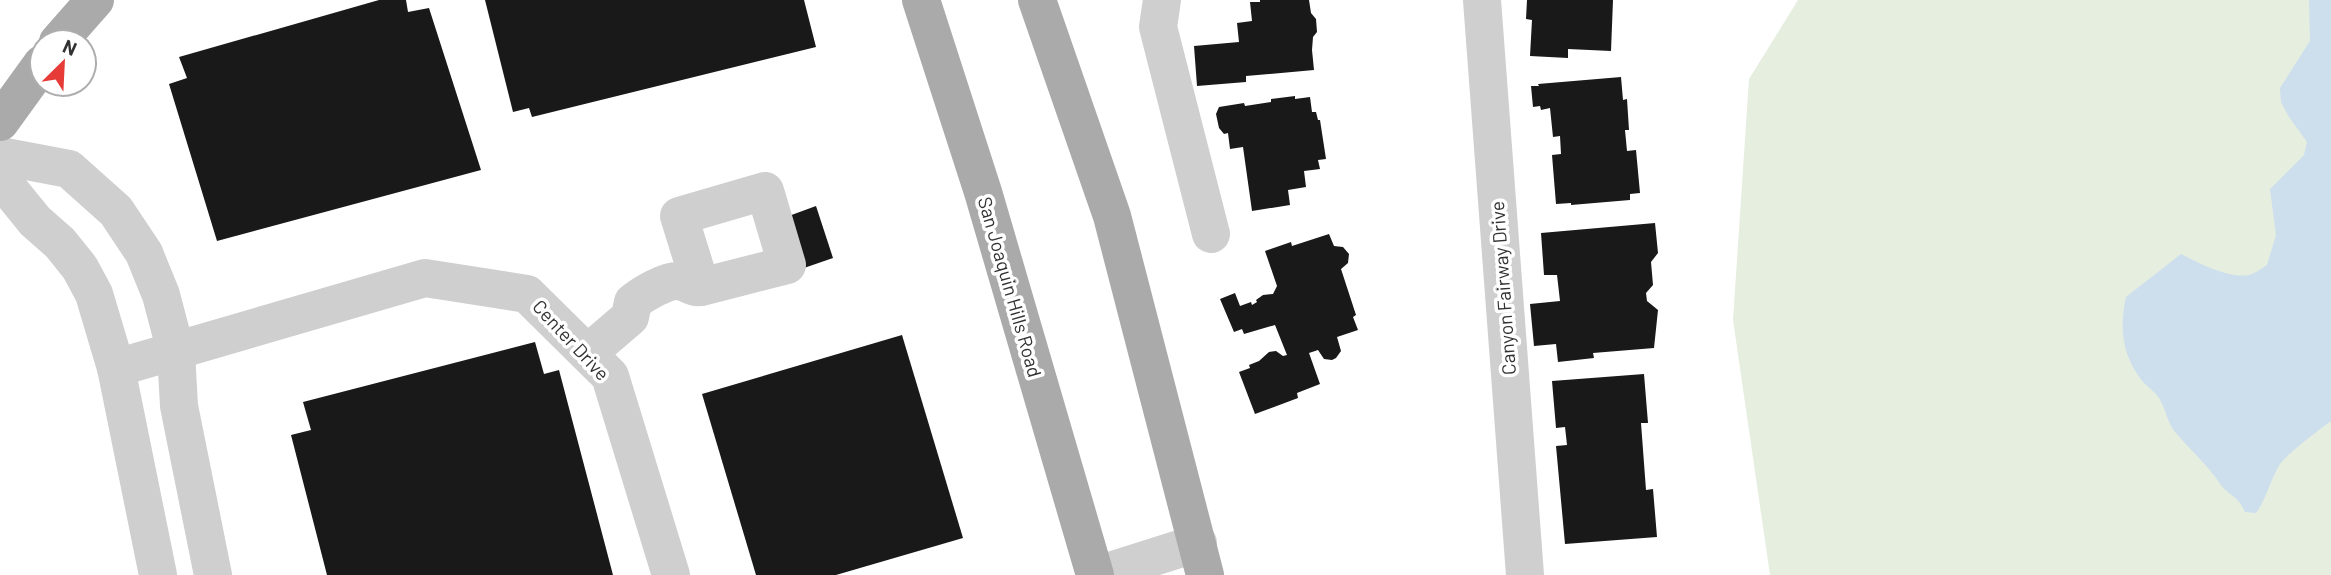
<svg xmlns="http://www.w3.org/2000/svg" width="2331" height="575" viewBox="0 0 2331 575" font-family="Barlow,sans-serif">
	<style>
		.green { fill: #e6eee0 }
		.water { fill: #cddeed }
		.building { fill: #191919 }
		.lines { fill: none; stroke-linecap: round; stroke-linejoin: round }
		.minor { stroke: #cfcfcf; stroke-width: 38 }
		.major { stroke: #aaa; stroke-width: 38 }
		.labels { text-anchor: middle; stroke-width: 7; stroke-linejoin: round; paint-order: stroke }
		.street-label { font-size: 19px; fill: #323232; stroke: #fff }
	</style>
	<rect width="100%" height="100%" fill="#fff"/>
	<path class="green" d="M1798,0H2331V575H1770L1733,320L1749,79Z"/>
	<path class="water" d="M2309,0H2331V421C2319,430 2288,453 2280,464C2270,480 2267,498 2256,513L2245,512C2237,494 2231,498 2221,485C2207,464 2191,451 2175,432C2167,422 2166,409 2159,398C2155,392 2149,388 2144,383C2122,357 2119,328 2126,297L2181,254C2198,263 2233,281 2252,274C2257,272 2262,268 2267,265L2276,235L2270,189L2304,155L2307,142L2289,117L2281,102L2280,88L2310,41Z"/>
	<g class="building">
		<path d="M379,0H406L408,12L429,8L481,170L217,241L169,84L187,78L179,57Z"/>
		<path d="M485,0H804L816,47L532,117L529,108L513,112Z"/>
		<path d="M1260,0H1309L1311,13L1316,19L1317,32L1313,37L1312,50L1314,70L1246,76V82L1197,86L1194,46L1239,42L1237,23L1252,21L1250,2H1260Z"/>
		<path d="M1527,0H1613L1611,51L1568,49V58L1530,56L1532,20L1526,19Z"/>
		<path d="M1621,77L1623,100L1627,99L1629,130H1625L1627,151L1636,150L1640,193L1630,194V200L1571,205V203L1556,204L1552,155L1561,154L1560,136L1553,137L1550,108L1541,110L1540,106L1533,107L1531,86H1539L1538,84Z"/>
		<path d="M1295,96V99L1310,97L1312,112H1316L1318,120H1320L1326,159L1318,160L1320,169L1304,171L1306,187L1288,190L1290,205L1252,211L1243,147L1230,149L1228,133L1224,134L1219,128L1216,114L1219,107L1244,103L1245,106L1271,102V99Z"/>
		<path d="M816,206L833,258L804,268L786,217Z"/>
		<path d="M1655,223L1658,253L1651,262L1653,285L1646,293L1647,301L1658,310L1654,348L1593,353L1594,358L1558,362L1556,344L1534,346L1530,304L1560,301L1557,275H1544L1541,233Z"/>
		<path d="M1329,234L1334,246L1343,247L1349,254L1348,263L1341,269L1356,315L1353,317L1358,330L1337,337L1341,351L1336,358L1332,360L1324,359L1318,350L1309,353L1320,384L1297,393L1298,398L1255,414L1239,372L1250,368L1249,365L1259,361L1269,352L1276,351L1283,356L1287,355L1275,325L1244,334L1242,329L1234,332L1220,299L1235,293L1240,306L1251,302L1252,305L1257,302L1256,300L1263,295L1273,294L1277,286L1265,251L1291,242L1292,246Z"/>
		<path d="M902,335L963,538L836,575H756L702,394Z"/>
		<path d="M535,342L544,374L559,370L613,575H327L291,435L311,430L303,402Z"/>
		<path d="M1644,374L1648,423H1641L1646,490L1653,489L1657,537L1565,544L1556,446L1567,445L1565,427L1556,428L1552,381Z"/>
	</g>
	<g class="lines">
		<g class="minor">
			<path d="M1162,0L1158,27L1211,234"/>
			<path d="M1482,0L1525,575"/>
			<path d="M0,156L69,169L116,211L144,253L161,295L176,352L179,406L213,575"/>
			<path d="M0,178L35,221L60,243L80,268L94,294L116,368L158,575"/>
			<path d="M588,353L630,317L633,302C643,294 666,280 679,281C688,282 692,289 701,287L787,265L765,191L679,216L701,287"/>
			<path d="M116,368L425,278L527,294L610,376L671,575"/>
			<path d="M1097,575L1198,543"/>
		</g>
		<g class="major">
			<path d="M921,0L983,192L1095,575"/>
			<path d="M1037,0L1112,216L1205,575"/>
			<path d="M58,42L95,0"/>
			<path d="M0,122L42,64"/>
		</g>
	</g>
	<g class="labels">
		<g class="street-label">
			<text transform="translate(1010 287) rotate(74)" y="7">San Joaquin Hills Road</text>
			<text transform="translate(1503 288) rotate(-94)" y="7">Canyon Fairway Drive</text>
			<text transform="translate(571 340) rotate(47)" y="7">Center Drive</text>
		</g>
	</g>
	<g transform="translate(63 63) rotate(24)"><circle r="33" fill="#ffffff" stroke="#adadad" stroke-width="2"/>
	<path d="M0-5L12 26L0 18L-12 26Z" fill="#e63b37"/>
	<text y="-10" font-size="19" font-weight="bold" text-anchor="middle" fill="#323232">N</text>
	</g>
</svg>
